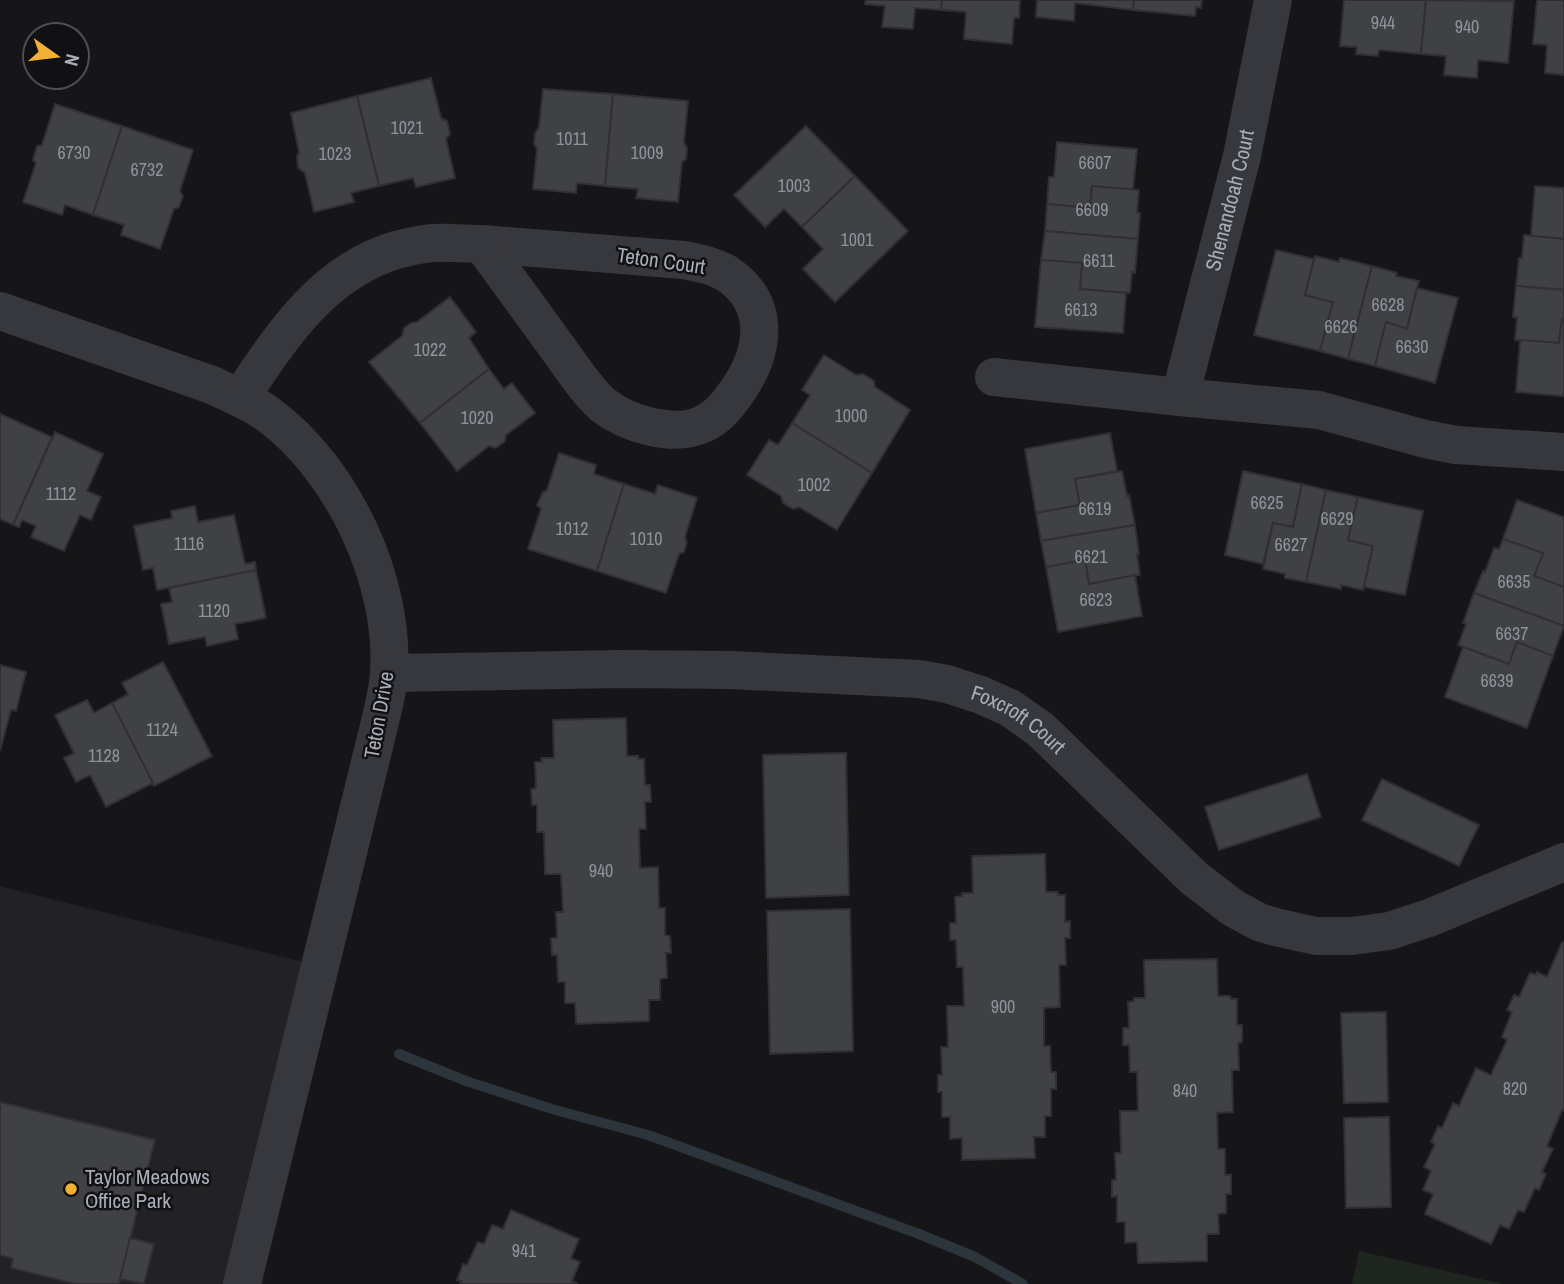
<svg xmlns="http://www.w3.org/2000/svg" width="1564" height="1284" viewBox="0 0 1564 1284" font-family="'Archivo Narrow',sans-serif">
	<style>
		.built { fill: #222225 }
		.green { fill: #1e261f }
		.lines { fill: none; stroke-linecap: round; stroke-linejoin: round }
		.stream { stroke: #2c353c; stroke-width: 10 }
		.building { fill: #404145; stroke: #303034; stroke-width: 2 }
		.minor { stroke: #37383d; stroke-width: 38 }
		.poi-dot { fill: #f2b134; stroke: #111113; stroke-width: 2.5 }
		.labels { text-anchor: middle; stroke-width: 5; stroke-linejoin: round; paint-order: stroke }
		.number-label { font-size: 18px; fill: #8e929b }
		.street-label { font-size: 21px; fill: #a8adb8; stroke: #111113 }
		.poi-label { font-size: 21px; fill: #a8adb8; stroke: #111113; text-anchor: start }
	</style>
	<rect width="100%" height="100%" fill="#161618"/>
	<path class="built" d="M0,886L320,966L242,1284H0Z"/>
	<path class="green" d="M1359,1251L1503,1284H1352Z"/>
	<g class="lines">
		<path class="stream" d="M399,1054L466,1081L555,1110L648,1135L919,1234L975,1257L1023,1284"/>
	</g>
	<g class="building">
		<path d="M866,0H942L941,10L915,8L913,29L882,27L885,6L865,4Z"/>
		<path d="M942,0H1020L1019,18H1014L1012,44L964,39L966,12L941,10Z"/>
		<path d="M1037,0H1134L1133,10L1075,3L1074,21L1036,17Z"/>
		<path d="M1134,0H1202L1201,8L1196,7L1195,16L1133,10Z"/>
		<path d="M1344,0H1426L1421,54L1379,50L1378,56L1356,54L1357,47L1340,46Z"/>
		<path d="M1426,0L1514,1L1508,63L1478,60L1477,78L1444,75L1446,56L1421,54Z"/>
		<path d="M1537,0H1564V75L1545,73L1547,45L1533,44Z"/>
		<path d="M431,78L441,118L447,121L450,134L446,139L455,178L416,187L413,178L379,186L357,96Z"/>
		<path d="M543,89L613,94L605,186L577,183L576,193L533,189L537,149L534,144L535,133L539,127Z"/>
		<path d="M613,94L688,101L684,142L687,148L686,159L682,162L678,202L636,198L638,189L605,186Z"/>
		<path d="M357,96L379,186L351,193L354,202L314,212L305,173L298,168L297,156L299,152L291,113Z"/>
		<path d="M55,104L122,126L93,215L65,205L62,215L23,202L36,163L33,160L37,146L42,145Z"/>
		<path d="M122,126L193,150L180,191L183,196L179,207L174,209L160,249L121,235L124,225L93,215Z"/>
		<path d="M806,126L855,176L802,227L784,209L765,227L734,195Z"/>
		<path d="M1057,142L1137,149L1133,190L1092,186L1090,208L1047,204L1049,177H1054Z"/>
		<path d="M855,176L908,231L835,302L803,269L823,249L802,227Z"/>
		<path d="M1092,186L1139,190L1137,213H1140L1138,239L1045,231L1047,204L1090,208Z"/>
		<path d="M1535,186L1564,188V239L1531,236Z"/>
		<path d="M1045,231L1138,239L1135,273L1132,272L1130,293L1080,289L1082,263L1041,260Z"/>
		<path d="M1524,235L1564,239V290L1516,286L1519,258H1522Z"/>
		<path d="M1276,250L1314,259L1305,295L1333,302L1320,351L1254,335Z"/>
		<path d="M1315,256L1339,262L1340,258L1372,266L1348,359L1320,351L1333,302L1305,295Z"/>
		<path d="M1041,260L1082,263L1080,289L1126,293L1123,333L1035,327Z"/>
		<path d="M1372,266L1397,273L1396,276L1419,281L1407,329L1386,322L1375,366L1348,359Z"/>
		<path d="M1516,286L1564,290V320L1562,319L1559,343L1515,340L1517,318L1513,317Z"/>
		<path d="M1417,288L1458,298L1435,383L1375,366L1386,322L1407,329Z"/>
		<path d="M450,297L476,332L469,338L489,369L420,423L369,362L402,336L404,328L411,323L417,322Z"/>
		<path d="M1562,319L1564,320V396L1516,392L1520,340L1559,343Z"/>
		<path d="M824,355L856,375L863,374L874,381L875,387L910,410L872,473L792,423L810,395L802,390Z"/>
		<path d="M489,369L504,389L512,383L535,413L506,435L505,441L496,448L489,446L457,471L420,423Z"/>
		<path d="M0,414L52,437L13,525L0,519Z"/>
		<path d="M792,423L872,473L837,530L799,507L793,509L783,503L781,496L747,475L769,440L778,445Z"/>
		<path d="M55,432L103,454L87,491L101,497L91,520L80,515L64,551L31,537L36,526L22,520L19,527L13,525Z"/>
		<path d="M1110,433L1117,471L1075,479L1080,505L1036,513L1025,449Z"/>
		<path d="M559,453L596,465L594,474L624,484L597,571L528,549L541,509L537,505L543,492L547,490Z"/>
		<path d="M1122,471L1127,496L1129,495L1135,525L1041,541L1036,513L1080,505L1075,479Z"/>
		<path d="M1243,471L1302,484L1293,527L1273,523L1263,564L1225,555Z"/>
		<path d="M624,484L655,494L658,485L697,498L685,537L687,542L684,552L679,554L666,593L597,571Z"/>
		<path d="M1302,484L1326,490L1306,582L1285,578V574L1263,569L1273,523L1293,527Z"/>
		<path d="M1326,490L1358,497L1348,540L1373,546L1363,590L1341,585V589L1306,582Z"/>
		<path d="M1358,497L1423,511L1405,595L1364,587L1373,546L1348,540Z"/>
		<path d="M1517,500L1564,517V587L1534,576L1543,553L1503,539Z"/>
		<path d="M195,506L198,522L234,515L245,564L255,562L256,570L157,590L153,568L143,570L134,526L172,518L171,511Z"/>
		<path d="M1135,525L1139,554H1137L1140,575L1089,584L1085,560L1046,567L1041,541Z"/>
		<path d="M1503,539L1543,553L1534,576L1564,587V626L1474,593L1483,571L1485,572L1494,548L1499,549Z"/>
		<path d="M1085,560L1089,584L1135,575L1142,616L1058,632L1046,567Z"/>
		<path d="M256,570L266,618L235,624L238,639L207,646L205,637L169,644L161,604L172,602L169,588Z"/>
		<path d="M1474,593L1564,626L1553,656L1517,642L1509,664L1458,645L1466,624L1463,623Z"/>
		<path d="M1517,642L1553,656L1527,728L1445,697L1463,647L1509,664Z"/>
		<path d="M163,662L212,756L154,786L112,703L128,694L122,683Z"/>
		<path d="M0,665L26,672L16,711L11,710L0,751Z"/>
		<path d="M87,700L94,713L112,703L153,783L106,807L90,775L76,782L64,758L74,753L55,715Z"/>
		<path d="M626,718L627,756H638V759H644L645,785H650L651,802H645L646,829H639L640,868L658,867L659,908H665V935L670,936L671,953H666L667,978L660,979V1000H649V1021L576,1024L575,1003H565V982H558L557,955H552L551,938H557L556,912H563L561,874H545L544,832H537V805H532L531,789L536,788L535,762H542L541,758H554L553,720Z"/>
		<path d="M846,753L849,895L766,898L763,755Z"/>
		<path d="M1307,774L1321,817L1219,850L1205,807Z"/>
		<path d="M1382,779L1479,825L1459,866L1362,820Z"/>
		<path d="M1045,854L1046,892H1058V895H1065V922L1070,921V938H1065L1066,965H1059L1060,1007L1044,1008V1046H1050L1051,1072H1056V1089H1051V1116H1045V1137H1034L1035,1158L962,1160V1138L950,1139V1117H942V1092H938V1075H942L941,1047H948L947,1006H964L963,967H957L956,940H950V923H956L955,897L962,896V893H973L972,856Z"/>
		<path d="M850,909L853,1051L770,1054L767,911Z"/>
		<path d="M1562,942L1564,943V1111L1562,1110L1547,1146L1553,1149L1542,1172L1546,1174L1539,1190L1535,1188L1524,1212L1518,1210L1509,1229L1500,1225L1491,1244L1425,1214L1433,1194L1423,1190L1431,1171L1424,1167L1435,1144L1431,1142L1438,1126L1442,1128L1453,1103L1459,1106L1476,1068L1491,1075L1507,1040L1502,1037L1512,1012L1507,1010L1514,995L1519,997L1530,973L1536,975L1537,972L1547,977Z"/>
		<path d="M1217,959L1218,996H1230L1231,999H1237V1025H1242V1042L1238,1043L1239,1070H1232L1233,1112L1217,1113L1218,1149H1225V1175H1231V1194H1226V1213L1218,1214L1219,1234H1207V1261L1138,1263L1137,1242L1125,1243V1222H1117V1196L1112,1197V1180H1116L1115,1153H1121L1120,1111H1138L1137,1072H1130L1129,1045H1123V1028H1129L1128,1002L1134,1001V998H1145L1144,960Z"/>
		<path d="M1386,1012L1388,1102L1344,1103L1341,1013Z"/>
		<path d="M0,1102L155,1140L119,1284H76L11,1268L13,1259L0,1255Z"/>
		<path d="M1389,1117L1391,1207L1346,1208L1344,1118Z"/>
		<path d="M511,1210L579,1239L571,1258L580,1262L572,1281L578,1284H460L461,1281L457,1280L463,1264L467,1265L478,1242L484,1244L492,1225L503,1229Z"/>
		<path d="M130,1238L154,1244L144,1284L120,1279Z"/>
	</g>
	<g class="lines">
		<g class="minor">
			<path d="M482,244L684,260C699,263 716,266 729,275C770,304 765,349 740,387C730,402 719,417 703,424C674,438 627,424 603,405C585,389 571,366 557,347C532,313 507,278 482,244Z"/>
			<path d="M0,311L212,385C231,394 252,402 269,415C343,470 395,581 389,673C388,691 383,709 379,726L242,1284"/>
			<path d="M994,377L1180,397L1319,410L1425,439L1456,445L1564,452"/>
			<path id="s1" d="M1180,397L1242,156L1273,0"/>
			<path d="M240,398C282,336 321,273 396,250C408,247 421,244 433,243C449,242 466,244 482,244"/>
			<path id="s2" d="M389,673L622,669L730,670L919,679L947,684L981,695L1010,708L1040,729L1194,878L1233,908L1259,922L1275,927L1316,936H1352L1389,931L1429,918L1564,862"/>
		</g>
	</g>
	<circle class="poi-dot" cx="71" cy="1189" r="7"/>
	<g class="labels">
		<g class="number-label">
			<text x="1383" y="29">944</text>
			<text x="1467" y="33">940</text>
			<text x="407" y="134">1021</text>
			<text x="572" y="145">1011</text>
			<text x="74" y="159">6730</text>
			<text x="647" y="159">1009</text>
			<text x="335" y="160">1023</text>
			<text x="1095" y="169">6607</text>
			<text x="147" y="176">6732</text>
			<text x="794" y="192">1003</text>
			<text x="1092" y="216">6609</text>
			<text x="857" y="246">1001</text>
			<text x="1099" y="267">6611</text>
			<text x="1388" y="311">6628</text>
			<text x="1081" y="316">6613</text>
			<text x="1341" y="333">6626</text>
			<text x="1412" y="353">6630</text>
			<text x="430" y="356">1022</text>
			<text x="851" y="422">1000</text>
			<text x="477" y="424">1020</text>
			<text x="814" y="491">1002</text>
			<text x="61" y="500">1112</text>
			<text x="1267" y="509">6625</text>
			<text x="1095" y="515">6619</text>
			<text x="1337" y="525">6629</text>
			<text x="572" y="535">1012</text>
			<text x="646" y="545">1010</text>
			<text x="189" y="550">1116</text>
			<text x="1291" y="551">6627</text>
			<text x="1091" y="563">6621</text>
			<text x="1514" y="588">6635</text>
			<text x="1096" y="606">6623</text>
			<text x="214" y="617">1120</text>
			<text x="1512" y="640">6637</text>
			<text x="1497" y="687">6639</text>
			<text x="162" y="736">1124</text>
			<text x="104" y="762">1128</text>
			<text x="601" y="877">940</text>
			<text x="1003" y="1013">900</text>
			<text x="1515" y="1095">820</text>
			<text x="1185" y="1097">840</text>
			<text x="524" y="1257">941</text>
		</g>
		<g class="street-label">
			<text dy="7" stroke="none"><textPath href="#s1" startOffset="203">Shenandoah Court</textPath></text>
			<text transform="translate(661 261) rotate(8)" y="7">Teton Court</text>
			<text transform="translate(379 715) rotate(-80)" y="7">Teton Drive</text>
			<text dy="7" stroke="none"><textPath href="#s2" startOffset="639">Foxcroft Court</textPath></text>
		</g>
		<g class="poi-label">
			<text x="85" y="1184">Taylor Meadows<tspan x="85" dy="24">Office Park</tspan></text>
		</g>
	</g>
	<g transform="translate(56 56) rotate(104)"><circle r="33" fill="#111113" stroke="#4d4f55" stroke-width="2"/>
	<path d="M0-5L12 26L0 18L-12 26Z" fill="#f2b134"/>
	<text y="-10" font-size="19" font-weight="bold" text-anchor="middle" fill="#a8adb8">N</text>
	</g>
</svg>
